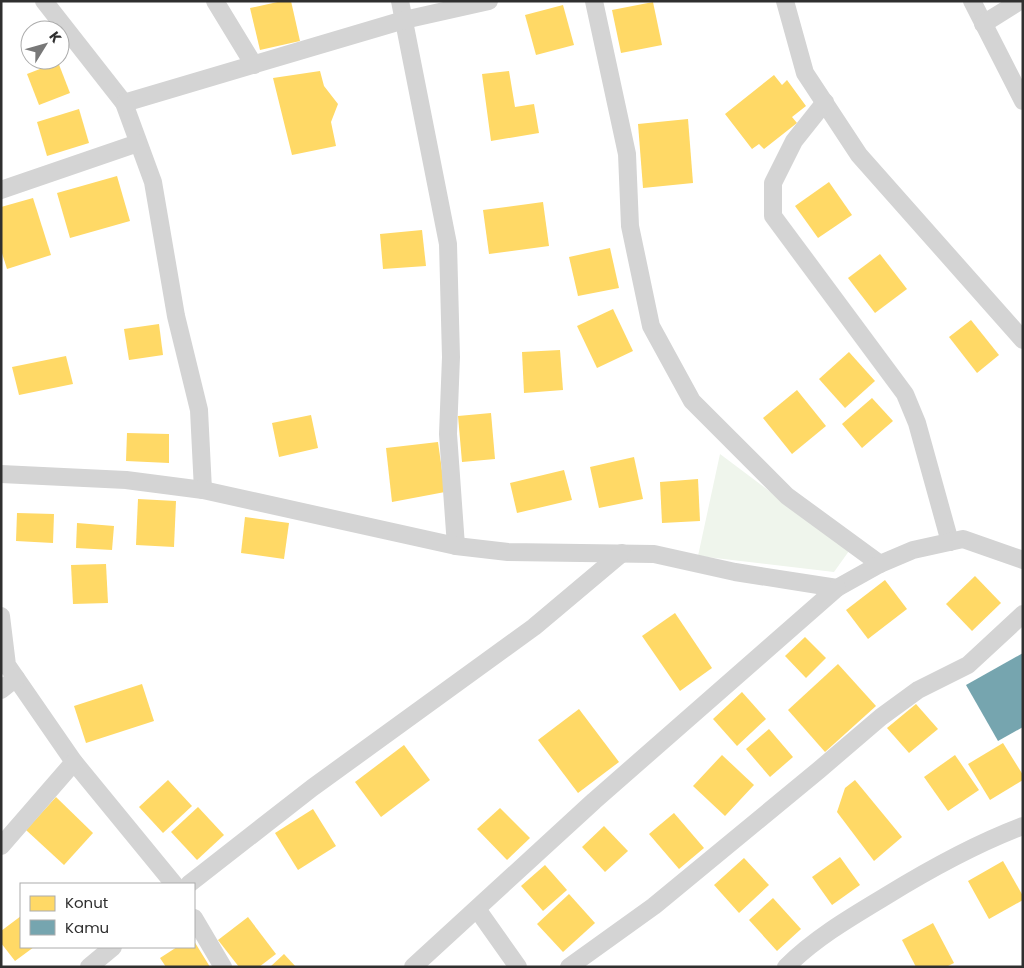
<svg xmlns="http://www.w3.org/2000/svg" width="1024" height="968" viewBox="0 0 1024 968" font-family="Poppins,sans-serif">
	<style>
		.green { fill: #eff5ec }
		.homes { fill: #ffd966 }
		.public { fill: #76a5af }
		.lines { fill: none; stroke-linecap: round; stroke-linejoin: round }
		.minor { stroke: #d4d4d4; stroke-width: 18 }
	</style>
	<rect width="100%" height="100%" fill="#fff"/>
	<path class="green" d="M720,454L849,551L834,572L698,556Z"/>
	<g class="homes">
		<path d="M282,1H291L300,41L260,50L250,8Z"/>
		<path d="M653,2L662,45L621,53L612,10Z"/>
		<path d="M563,5L574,45L536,55L525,15Z"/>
		<path d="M58,62L70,93L39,105L27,74Z"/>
		<path d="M320,71L324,86L338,104L331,122L336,146L292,155L273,78Z"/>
		<path d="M509,71L515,107L534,104L539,133L491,141L482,74Z"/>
		<path d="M774,75L782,85L787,80L806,106L792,117L797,123L764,149L759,144L752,149L725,114Z"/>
		<path d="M79,109L89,143L47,156L37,122Z"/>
		<path d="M688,119L693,183L643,188L638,124Z"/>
		<path d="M117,176L130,221L70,238L57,193Z"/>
		<path d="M829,182L852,215L818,238L795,206Z"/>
		<path d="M33,198L51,255L7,269L1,250V207Z"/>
		<path d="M543,202L549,246L489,254L483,210Z"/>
		<path d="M422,230L426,266L383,269L380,234Z"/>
		<path d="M610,248L619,288L578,296L569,257Z"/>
		<path d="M880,254L907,289L875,313L848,278Z"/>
		<path d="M613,309L633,351L597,368L577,326Z"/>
		<path d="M971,320L999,355L977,373L949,337Z"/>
		<path d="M159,324L163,355L129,360L124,329Z"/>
		<path d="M560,350L563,390L524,393L522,352Z"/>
		<path d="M849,352L875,381L845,408L819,379Z"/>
		<path d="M66,356L73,384L19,395L12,367Z"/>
		<path d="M797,390L826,426L792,454L763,418Z"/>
		<path d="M872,398L893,421L862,448L842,424Z"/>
		<path d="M491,413L495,459L462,462L458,416Z"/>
		<path d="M311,415L318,448L279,457L272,423Z"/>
		<path d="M127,433L169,434V463L126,461Z"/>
		<path d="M438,442L445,492L392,502L386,448Z"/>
		<path d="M634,457L643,499L599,508L590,467Z"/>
		<path d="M564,470L572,500L517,513L510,483Z"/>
		<path d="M698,479L700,521L662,523L660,482Z"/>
		<path d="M138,499L176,501L174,547L136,545Z"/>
		<path d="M17,513L54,514L53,543L16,541Z"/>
		<path d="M245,517L289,523L284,559L241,553Z"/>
		<path d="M77,523L114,526L112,550L76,548Z"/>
		<path d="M106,564L108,603L73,604L71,565Z"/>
		<path d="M975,576L1001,603L972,631L946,604Z"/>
		<path d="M885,580L907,609L868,639L846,610Z"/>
		<path d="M675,613L712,668L680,691L642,636Z"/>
		<path d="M805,637L826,658L806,678L785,656Z"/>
		<path d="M838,664L876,706L825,752L788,710Z"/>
		<path d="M142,684L154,721L86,743L74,706Z"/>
		<path d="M742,692L766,719L737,746L713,719Z"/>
		<path d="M916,704L938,729L909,753L887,728Z"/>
		<path d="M579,709L619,762L578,793L538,740Z"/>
		<path d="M769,729L793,757L770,777L746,749Z"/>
		<path d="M1003,743L1023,775V780L990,800L968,764Z"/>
		<path d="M404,745L430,780L381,817L355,782Z"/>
		<path d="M722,755L754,785L725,816L693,786Z"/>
		<path d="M955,755L979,790L948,811L924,777Z"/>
		<path d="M168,780L192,806L163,833L139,807Z"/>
		<path d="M855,780L902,837L874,861L837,812L845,788Z"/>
		<path d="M56,797L93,833L64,865L26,830Z"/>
		<path d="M198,807L224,835L197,860L171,832Z"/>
		<path d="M500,808L530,838L507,860L477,829Z"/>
		<path d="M313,809L336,846L298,870L275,833Z"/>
		<path d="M674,813L704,848L679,869L649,834Z"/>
		<path d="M604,826L628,851L605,872L582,847Z"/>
		<path d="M840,857L860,885L832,905L812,877Z"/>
		<path d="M744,858L769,885L739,913L714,885Z"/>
		<path d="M1003,861L1023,896V900L989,919L968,881Z"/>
		<path d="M545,865L567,890L543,911L521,886Z"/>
		<path d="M569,894L595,923L563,952L537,924Z"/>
		<path d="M773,898L801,929L777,951L749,920Z"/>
		<path d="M21,916V947H34L15,961L1,943V931Z"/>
		<path d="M248,917L276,954L259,967H239L218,940Z"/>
		<path d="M933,923L954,963L946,967H916L902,940Z"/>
		<path d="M194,941L210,967H166L160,958L177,947H194Z"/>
		<path d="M284,954L296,967H270Z"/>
	</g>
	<path class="public" d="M1023,653V727L998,741L966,685Z"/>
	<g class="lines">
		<g class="minor">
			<path d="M44,1L124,103L153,182L176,316L199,410L203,490"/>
			<path d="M215,1L254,65"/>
			<path d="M400,1L448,244L451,357L448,434L456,546"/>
			<path d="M594,1L627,154L630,226L651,326L692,401L787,496L880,564"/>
			<path d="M785,1L805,73L859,155L1023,340"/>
			<path d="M972,1L1023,101"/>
			<path d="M983,24L1020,1"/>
			<path d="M825,102L794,141L773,183V216L905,394L917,423L950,542"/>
			<path d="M124,103L404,20L489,1"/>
			<path d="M1,190L138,143"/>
			<path d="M1,474L126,480L203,490L456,546L508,552L654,554L735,572L837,588L880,564L913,550L963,539L1023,560"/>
			<path d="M1,616L7,665L74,762L174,884"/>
			<path d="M1,690L16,678"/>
			<path d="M1,846L74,762"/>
			<path d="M189,884L312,788L534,627L622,553"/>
			<path d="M477,909L518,967"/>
			<path d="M194,918L223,967"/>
			<path d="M89,967L113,947"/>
			<path d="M413,967L594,801L837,588"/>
			<path d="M569,967L654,906L819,770L881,717L918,690L968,665L1023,614"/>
			<path d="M786,967C815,938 851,917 886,896C930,869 975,844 1023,826"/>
		</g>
	</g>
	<rect width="1024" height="968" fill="none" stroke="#2f2f2f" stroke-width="5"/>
	<rect x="20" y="883" width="175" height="65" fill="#ffffff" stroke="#acacac"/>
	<rect x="30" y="896" width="25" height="15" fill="#ffd966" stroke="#acacac"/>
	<text x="65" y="908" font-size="15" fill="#2f2f2f">Konut</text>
	<rect x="30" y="920" width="25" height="15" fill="#76a5af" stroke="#acacac"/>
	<text x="65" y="933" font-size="15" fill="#2f2f2f">Kamu</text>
	<g transform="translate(45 45) rotate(53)"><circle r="24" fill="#ffffff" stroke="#acacac"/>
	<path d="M0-4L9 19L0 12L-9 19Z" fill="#787878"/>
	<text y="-8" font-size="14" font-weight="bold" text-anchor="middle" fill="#2f2f2f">K</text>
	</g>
</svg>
